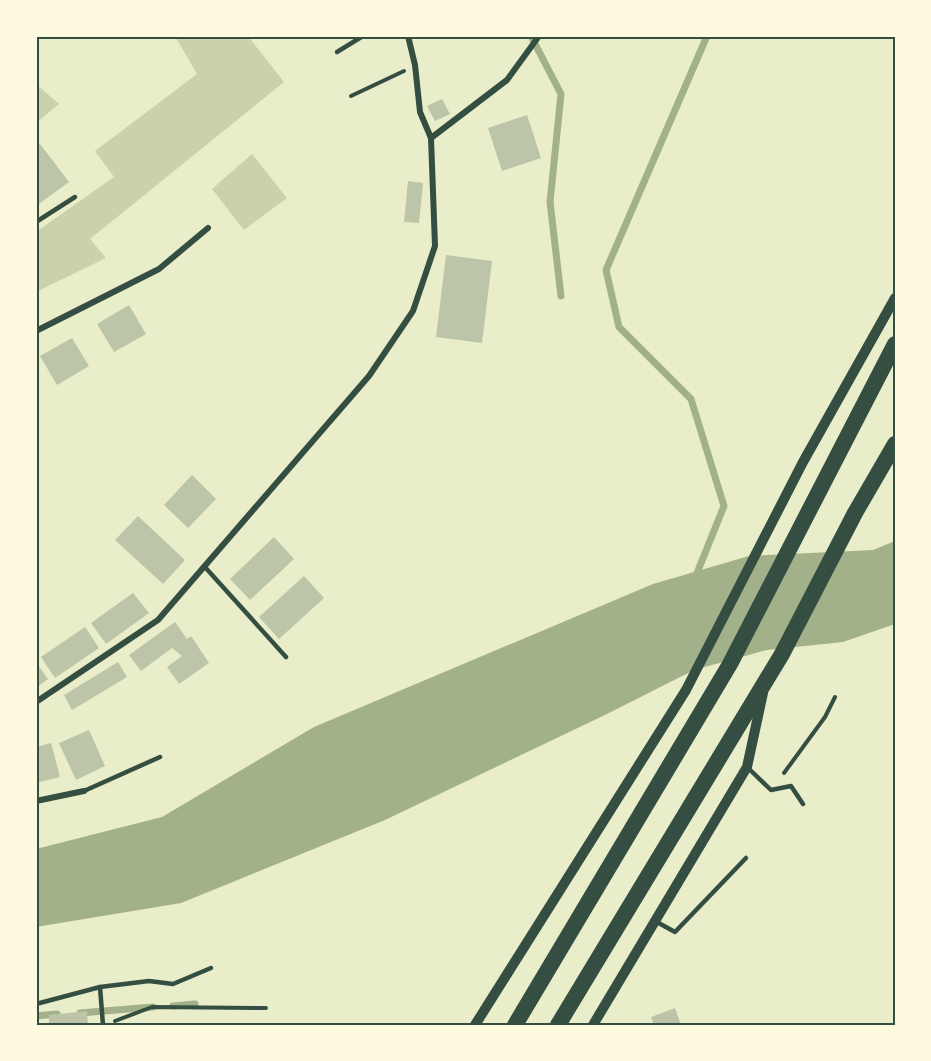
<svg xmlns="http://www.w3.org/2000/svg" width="931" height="1061" viewBox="0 0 931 1061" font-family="'Work Sans',sans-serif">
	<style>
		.green { fill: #cad2ad }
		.water { fill: #a3b18a }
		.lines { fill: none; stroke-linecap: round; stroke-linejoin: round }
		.stream { stroke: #a3b18a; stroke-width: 7 }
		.building { fill: #bcc5a7 }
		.path { stroke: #344e41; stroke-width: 4 }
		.service { stroke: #344e41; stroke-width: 4.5 }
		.minor { stroke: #344e41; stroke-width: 6 }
		.tertiary { stroke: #344e41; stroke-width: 10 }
		.trunk { stroke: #344e41; stroke-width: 16 }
		.neatline { fill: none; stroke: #344e41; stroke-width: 2 }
	</style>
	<rect width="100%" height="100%" fill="#e9edc9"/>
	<g class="green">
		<path d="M175,36H248L284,82L90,239L106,258L36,292V232L114,177L95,151L197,74Z"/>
		<path d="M36,84L59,104L36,123Z"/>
		<path d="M252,154L287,198L244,230L212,189Z"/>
	</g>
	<path class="water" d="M895,541V624L843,642L767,650L694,670L605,715L385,820L181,903L36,927V849L162,817L314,727L653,584L749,556L873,550Z"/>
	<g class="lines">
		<g class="stream">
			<path d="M531,36L561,94L550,202L561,296"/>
			<path d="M695,578L724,506L691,399L619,327L606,270L707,36"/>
			<path d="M173,1006L195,1004"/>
			<path d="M80,1013L153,1007"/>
			<path d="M36,1016L57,1014"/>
		</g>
	</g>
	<g class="building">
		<path d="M442,99L450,114L435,121L427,106Z"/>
		<path d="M527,115L541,158L502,171L488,128Z"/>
		<path d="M40,144L69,182L36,206V147Z"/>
		<path d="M408,181L423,183L419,223L404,222Z"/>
		<path d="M446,255L492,261L482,343L436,337Z"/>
		<path d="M129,305L146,334L114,352L97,324Z"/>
		<path d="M72,338L89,366L57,385L40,356Z"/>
		<path d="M192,475L216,499L188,528L164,505Z"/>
		<path d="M138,516L185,560L163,584L115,540Z"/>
		<path d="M274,537L294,559L250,600L230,579Z"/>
		<path d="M304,576L324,598L279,639L259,617Z"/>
		<path d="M133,593L149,613L106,644L91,623Z"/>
		<path d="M175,622L187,639L191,636L209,663L179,684L167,667L182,656L172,648L141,671L129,655Z"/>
		<path d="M85,627L99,648L55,678L41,657Z"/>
		<path d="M36,662L48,679L36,688Z"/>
		<path d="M118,662L127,677L72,710L64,695Z"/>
		<path d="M89,730L105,766L76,780L59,743Z"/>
		<path d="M51,743L60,777L36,783V747Z"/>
		<path d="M675,1008L681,1025H654L651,1017Z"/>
		<path d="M87,1011L88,1025H49V1015Z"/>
	</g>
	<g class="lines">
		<g class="path">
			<path d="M351,96L404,71"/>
			<path d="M784,773L825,717L835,697"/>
			<path d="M115,1021L152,1007L266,1008"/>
		</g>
		<g class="service">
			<path d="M337,52L363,36"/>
			<path d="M36,222L75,197"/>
			<path d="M204,566L286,657"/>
			<path d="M747,767L771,790L791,786L803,804"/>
			<path d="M84,791L160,757"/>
			<path d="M655,921L675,932L746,858"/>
			<path d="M100,987L103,1025"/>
			<path d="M36,1004L100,987L149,981L173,984L211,968"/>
		</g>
		<g class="minor">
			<path d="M431,138L507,80L539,36"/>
			<path d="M36,331L159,269L208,228"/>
			<path d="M36,702L158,620L369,376L413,311L435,246L431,138L420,112L415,65L408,36"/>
			<path d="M36,801L84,791"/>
		</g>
		<g class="tertiary">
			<path d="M475,1025L686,690L803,462L895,298"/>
			<path d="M593,1025L747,767L763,693"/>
		</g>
		<g class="trunk">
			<path d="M515,1025L730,664L895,344"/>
			<path d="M558,1025L782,654L855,513L895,444"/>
		</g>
	</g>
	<rect width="931" height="1061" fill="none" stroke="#fefae0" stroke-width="75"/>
	<rect x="38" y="38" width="856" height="986" class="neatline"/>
</svg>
